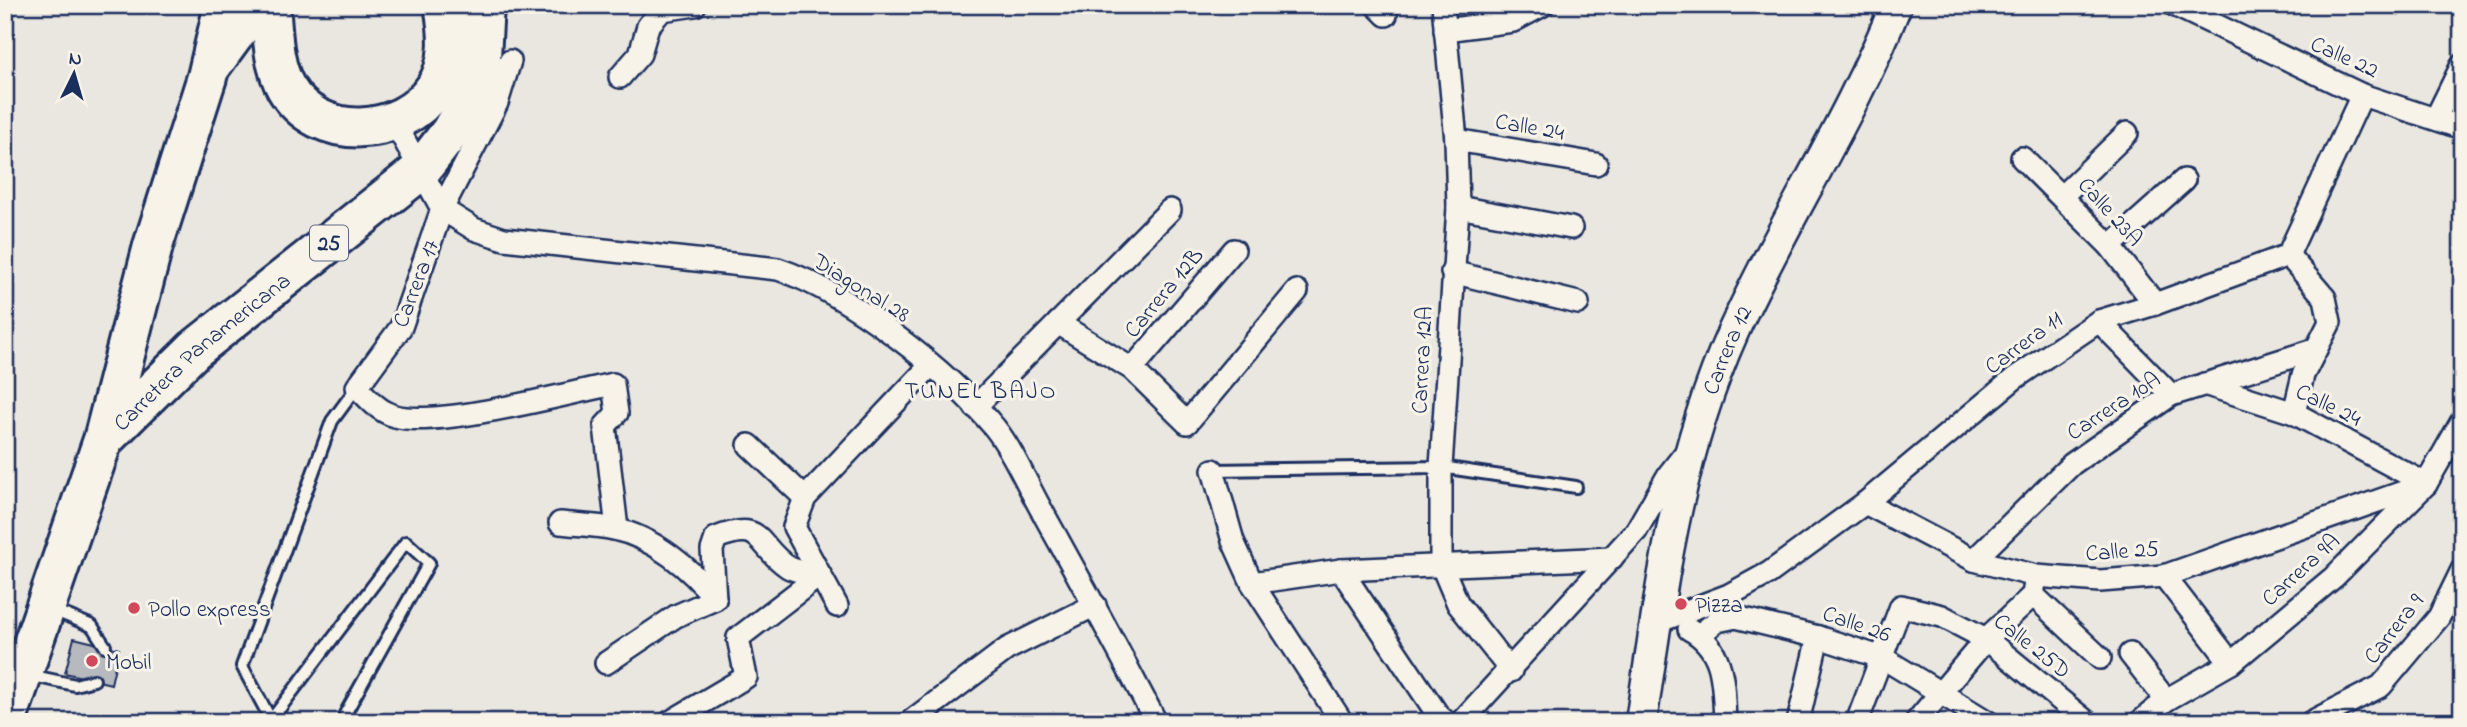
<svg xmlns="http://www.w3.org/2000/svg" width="2467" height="727" viewBox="0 0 2467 727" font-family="'Indie Flower',sans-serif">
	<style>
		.building { fill: #b6babf; stroke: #1b2f5e; stroke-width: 2 }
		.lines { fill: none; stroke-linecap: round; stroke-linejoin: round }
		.lane-casing { stroke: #1b2f5e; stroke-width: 16 }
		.street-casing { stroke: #1b2f5e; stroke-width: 26 }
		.secondary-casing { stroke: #1b2f5e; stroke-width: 35 }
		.primary-casing { stroke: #1b2f5e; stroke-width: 38 }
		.highway-casing { stroke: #1b2f5e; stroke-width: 44 }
		.lane { stroke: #f7f3e8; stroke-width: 10 }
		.street { stroke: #f7f3e8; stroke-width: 21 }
		.secondary { stroke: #f7f3e8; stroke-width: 30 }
		.primary { stroke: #f7f3e8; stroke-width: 33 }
		.highway { stroke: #f7f3e8; stroke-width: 38 }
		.poi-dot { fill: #d1495b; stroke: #f7f3e8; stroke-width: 2.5 }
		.labels { text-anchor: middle; stroke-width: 6; stroke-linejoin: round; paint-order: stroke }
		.shield { fill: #f7f3e8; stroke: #5d6a87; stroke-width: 2 }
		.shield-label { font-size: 21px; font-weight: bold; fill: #1b2f5e }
		.street-label { font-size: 23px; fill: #1b2f5e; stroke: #f7f3e8 }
		.poi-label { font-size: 23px; fill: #1b2f5e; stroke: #f7f3e8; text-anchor: start }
		.neighbourhood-label { font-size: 24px; letter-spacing: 2px; fill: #1b2f5e; stroke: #f7f3e8 }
	</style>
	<rect width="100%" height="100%" fill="#eae7e0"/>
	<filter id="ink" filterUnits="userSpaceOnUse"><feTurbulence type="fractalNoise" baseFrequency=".0143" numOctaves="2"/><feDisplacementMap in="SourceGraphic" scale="14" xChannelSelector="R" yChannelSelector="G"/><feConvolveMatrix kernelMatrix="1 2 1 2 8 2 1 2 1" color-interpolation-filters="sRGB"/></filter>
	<g filter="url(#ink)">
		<path class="building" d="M74,638L119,649L111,684L65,673Z"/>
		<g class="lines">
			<g class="lane-casing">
				<g id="lane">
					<path d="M1213,470L1441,467L1576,487"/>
					<path d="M53,610L92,626L105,646"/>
					<path d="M29,675L75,685L94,680"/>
					<path d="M348,722L345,714L429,563L406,542L271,720L242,666L332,421L357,387"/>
				</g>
			</g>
			<g class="street-casing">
				<g id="street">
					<path d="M1376,5L1386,15"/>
					<path d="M1443,5L1456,140L1458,207L1441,467V564L1458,604L1511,671"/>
					<path d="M2174,5L2362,95L2462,128"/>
					<path d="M1445,30L1513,21L1543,5"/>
					<path d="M510,61L497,103L442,209L401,327L357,387C368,399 380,412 395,416C438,428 565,394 613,384L617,413L605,426L617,529"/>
					<path d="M620,77L640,54L648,26L662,10L695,5"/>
					<path d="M2436,118L2462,65"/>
					<path d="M395,123L442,209L474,229L504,239L778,269C849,293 947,370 995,428C1014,452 1027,485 1042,511C1081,581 1119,651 1156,722"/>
					<path d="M1456,140L1596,164"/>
					<path d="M2022,158L2110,246L2155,304"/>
					<path d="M2062,196L2127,133"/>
					<path d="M1458,207L1571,228"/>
					<path d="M2110,246L2184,180"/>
					<path d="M2288,255L2325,298L2330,322L2303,375L2294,413"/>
					<path d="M1452,272L1578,303"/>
					<path d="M2099,321L2171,395"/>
					<path d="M1058,323L1132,369L1187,423L1297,291"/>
					<path d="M1132,369L1234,250"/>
					<path d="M2204,384L2294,413L2426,484"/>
					<path d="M975,407L1170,210"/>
					<path d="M749,445L805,498"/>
					<path d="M1213,470L1233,541L1252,583L1342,722"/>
					<path d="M1865,503L1974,560L2036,576L2100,581L2164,576L2426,484"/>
					<path d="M560,523C578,525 597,525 614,529C653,537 692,569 715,599"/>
					<path d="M1974,560L2072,464L2171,395L2314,350"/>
					<path d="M1341,570L1438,715L1446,722"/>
					<path d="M2164,576L2231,663"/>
					<path d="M1252,583L1341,570L1612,558"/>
					<path d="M2033,595L2100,658"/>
					<path d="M715,599L712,550L716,538C765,519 755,545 788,567C796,572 811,573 820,575"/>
					<path d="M837,606L794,527L805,498L930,366"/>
					<path d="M1655,623L1729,595L1769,573L1865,503L2015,378L2099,321L2155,304L2288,255L2362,95"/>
					<path d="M1689,629C1726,649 1723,686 1725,722"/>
					<path d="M1699,635L1717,621L1736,617L1818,637L1883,658L1988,722"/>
					<path d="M2130,654L2166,700"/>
					<path d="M606,663L676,616L715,599"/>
					<path d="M670,722L746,677L738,638L820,575"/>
					<path d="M910,722L1007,649L1095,605"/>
					<path d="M1461,722L1636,531L1669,474L1687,451"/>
					<path d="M1798,722L1818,637"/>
					<path d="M1857,722L1901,606L1942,616L1986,639L2087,722"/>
					<path d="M1916,722L1986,639L2033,595L2036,576"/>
					<path d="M2140,722L2166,700L2231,663L2334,577L2426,484L2462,421"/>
					<path d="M2311,722L2381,686L2439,617L2462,570"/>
				</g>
			</g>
			<g class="secondary-casing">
				<g id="secondary">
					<path id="s1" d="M1641,722C1661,587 1677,457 1733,332C1783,221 1851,119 1896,5"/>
				</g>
			</g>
			<g class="primary-casing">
				<path id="primary" d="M213,68L259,5"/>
			</g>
			<g class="highway-casing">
				<g id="highway">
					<path d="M270,5C273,33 272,63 286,88C318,143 402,138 435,88C452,63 449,33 444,5"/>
					<path id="s2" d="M105,438L195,349L421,170L451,131L471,95L481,57L484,5"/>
					<path d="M6,722L103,440L153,246L207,77L224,5"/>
				</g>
			</g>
			<use href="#lane" class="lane"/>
			<use href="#street" class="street"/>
			<use href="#secondary" class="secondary"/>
			<use href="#primary" class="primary"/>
			<use href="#highway" class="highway"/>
		</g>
	</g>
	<g class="poi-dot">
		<circle cx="1681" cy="604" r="7"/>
		<circle cx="134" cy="608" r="7"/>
		<circle cx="92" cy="661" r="7"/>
	</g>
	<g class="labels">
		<rect class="shield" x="310" y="225.5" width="38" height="35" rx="5"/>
		<g class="shield-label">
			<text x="329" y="250">25</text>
		</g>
		<g class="street-label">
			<text transform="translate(2345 56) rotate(24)" y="8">Calle 22</text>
			<text transform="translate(1530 126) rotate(10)" y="8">Calle 24</text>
			<text transform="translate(2111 211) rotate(48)" y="8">Calle 23A</text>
			<text transform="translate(415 283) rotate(-69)" y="8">Carrera 17</text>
			<text transform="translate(862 287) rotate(32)" y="8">Diagonal 28</text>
			<text transform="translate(1163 292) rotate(-50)" y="8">Carrera 12B</text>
			<text transform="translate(2023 342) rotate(-36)" y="8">Carrera 11</text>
			<text dy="8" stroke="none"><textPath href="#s1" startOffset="383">Carrera 12</textPath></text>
			<text dy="8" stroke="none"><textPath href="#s2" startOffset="130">Carretera Panamericana</textPath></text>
			<text transform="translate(1421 360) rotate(-87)" y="8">Carrera 12A</text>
			<text transform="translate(2329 404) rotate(26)" y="8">Calle 24</text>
			<text transform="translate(2113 405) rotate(-33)" y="8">Carrera 10A</text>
			<text transform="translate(2122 550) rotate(-4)" y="8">Calle 25</text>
			<text transform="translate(2300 569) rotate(-42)" y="8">Carrera 9A</text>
			<text transform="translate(1857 623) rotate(19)" y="8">Calle 26</text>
			<text transform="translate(2393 628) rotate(-52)" y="8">Carrera 9</text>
			<text transform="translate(2033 645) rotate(38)" y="8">Calle 25D</text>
		</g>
		<g class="poi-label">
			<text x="1695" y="612">Pizza</text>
			<text x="148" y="616">Pollo express</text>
			<text x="106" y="669">Mobil</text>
		</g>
		<g class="neighbourhood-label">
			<text x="981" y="398">TUNEL BAJO</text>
		</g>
	</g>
	<rect width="2467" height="727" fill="none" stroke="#f7f3e8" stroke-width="28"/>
	<rect x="14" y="14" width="2439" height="699" fill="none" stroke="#1b2f5e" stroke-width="2.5" filter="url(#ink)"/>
	<g transform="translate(74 74) rotate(5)" stroke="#f7f3e8" stroke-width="5" paint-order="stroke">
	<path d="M0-5L12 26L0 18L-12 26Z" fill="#1b2f5e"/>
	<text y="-10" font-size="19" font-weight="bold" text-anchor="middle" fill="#1b2f5e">N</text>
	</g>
</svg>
